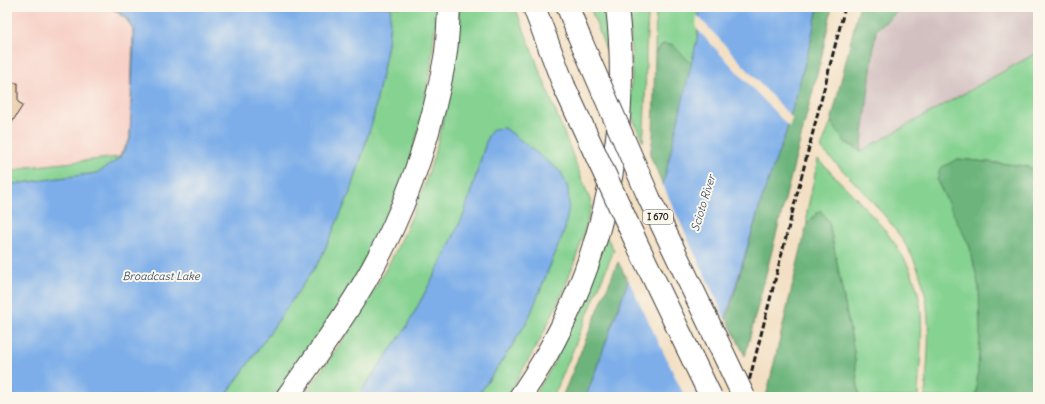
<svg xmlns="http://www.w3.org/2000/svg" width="1045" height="404" viewBox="0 0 1045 404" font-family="Delius,sans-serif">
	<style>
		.built { fill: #f7d1c8 }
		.industrial { fill: #d2bfc0 }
		.green { fill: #85d291; stroke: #507756 }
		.forest { fill: #6cb47b; stroke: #44684c }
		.water { fill: #7daee9; stroke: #4c6582 }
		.pier { fill: #f3e0c4 }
		.building { fill: #e2b98e }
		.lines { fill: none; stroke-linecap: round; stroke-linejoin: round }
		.highway-casing { stroke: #3c3935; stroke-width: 24 }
		.highway { stroke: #fff; stroke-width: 22 }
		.rail { stroke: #1c1c1c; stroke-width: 3; stroke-dasharray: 6 3; stroke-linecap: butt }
		.highway-bridge-casing { stroke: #3c3935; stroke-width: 24; stroke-linecap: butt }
		.highway-bridge { stroke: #fff; stroke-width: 22 }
		.labels { text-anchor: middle; stroke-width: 4; stroke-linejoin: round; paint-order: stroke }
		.shield { fill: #fbf7ec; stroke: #5f5e5a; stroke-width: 1 }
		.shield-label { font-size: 9px; font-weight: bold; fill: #1c1c1c }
		.water-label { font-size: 11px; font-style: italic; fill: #43566e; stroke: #fbf7ec }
	</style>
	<rect width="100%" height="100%" fill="#fbf7ec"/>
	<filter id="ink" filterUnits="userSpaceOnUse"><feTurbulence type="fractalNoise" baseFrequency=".025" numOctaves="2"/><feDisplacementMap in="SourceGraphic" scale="8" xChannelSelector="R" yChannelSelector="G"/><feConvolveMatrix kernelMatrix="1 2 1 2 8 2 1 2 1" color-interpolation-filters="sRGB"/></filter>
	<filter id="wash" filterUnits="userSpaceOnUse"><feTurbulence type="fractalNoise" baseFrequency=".012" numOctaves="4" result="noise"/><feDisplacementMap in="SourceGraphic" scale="16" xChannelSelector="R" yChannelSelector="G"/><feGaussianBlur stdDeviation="0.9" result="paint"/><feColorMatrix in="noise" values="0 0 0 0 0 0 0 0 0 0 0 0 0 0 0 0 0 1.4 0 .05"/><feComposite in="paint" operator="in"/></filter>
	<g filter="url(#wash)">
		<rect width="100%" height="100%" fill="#f3e0c4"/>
		<path class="built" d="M7,7H110L126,19L133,30L130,139L119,158L27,167L7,173Z"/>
		<path class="industrial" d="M903,7H1038V52L861,151L876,30Z"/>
		<g class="green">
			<path d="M110,7L127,18L134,30L130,139L120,158L98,173L7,185V173L27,167L119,157L130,139L133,30L126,19Z"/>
			<path d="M391,7H437L431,66L421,120L408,169L372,249L335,314L277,397H225L320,260L352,188L373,119L388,44Z"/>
			<path d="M459,7H515L592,205L578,252L564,290L540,340L507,397H477L510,349L528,320L565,229L523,143L505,128L488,136L464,214L442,261L406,328L357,397H303C344,339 384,281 412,216C441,150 454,78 459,7Z"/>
			<path d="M590,7H608L610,57L606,50Z"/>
			<path d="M629,7H649C644,52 647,97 643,142L629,109L632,75Z"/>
			<path d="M656,7H699L698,35L692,64L673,45L658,48L655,53Z"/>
			<path d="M1038,52V171L1026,166L958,159L937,181C948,202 962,225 970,247C987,295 980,348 976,397H925C927,365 931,331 926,299C917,237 862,192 821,148L831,122L845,142L861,151Z"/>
			<path d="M818,159C856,200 912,245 920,303C924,333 919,366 918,397H859L854,351L829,222L820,210L807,224V212Z"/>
			<path d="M606,236L614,250L559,384L553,397H533L553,365Z"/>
		</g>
		<g class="forest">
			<path d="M818,7H832L822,55L745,356L727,319L764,192L786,132L810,44Z"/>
			<path d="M859,7H903L876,30L861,151L845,142L831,122Z"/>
			<path d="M663,44L673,45L692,64L663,185L650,155L653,137L655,53Z"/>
			<path d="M958,159L1026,166L1038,171V397H976L980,335L979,288L970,247L937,181L940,168Z"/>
			<path d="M820,210L829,222L854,351L859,397H766L807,224Z"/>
			<path d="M618,262L628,281L586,397H562Z"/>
		</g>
		<g class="water">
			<path d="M112,7H391L388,44L373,119L352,188L320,260L225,397H7V185L97,173L120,158L130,139L134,30L127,18Z"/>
			<path d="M699,7H818L810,44L786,132L764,192L702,397H586L663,185L698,35Z"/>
			<path d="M505,128L561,172L568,188L569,205L565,229L528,320L510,349L477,397H357L406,328L442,261L464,214L488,136L493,129Z"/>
		</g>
		<g class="pier">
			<path d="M697,15L792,118L789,127L696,28Z"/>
			<path d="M662,183L727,323L704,397H685L627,277Z"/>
		</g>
		<g id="blocks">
			<path class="building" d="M7,83H18V102L23,105L7,130Z"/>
		</g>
	</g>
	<g filter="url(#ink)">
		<use href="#blocks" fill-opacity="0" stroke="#3c3935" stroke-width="1"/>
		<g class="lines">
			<g class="highway-casing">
				<g id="highway">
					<path d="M534,7L564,86"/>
					<path d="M568,7L578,34"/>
					<path d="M287,397C320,350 356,302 382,250C413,189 433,125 445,58C448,42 448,24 449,7"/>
					<path d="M520,397C598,285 633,142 617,7"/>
				</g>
			</g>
			<use href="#highway" class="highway"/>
			<path class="rail" d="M745,397L845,7"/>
			<g class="highway-bridge-casing">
				<g id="highway-bridge">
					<path d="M578,34L650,200L744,397"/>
					<path d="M564,86L637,244L711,397"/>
				</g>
			</g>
			<use href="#highway-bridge" class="highway-bridge"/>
		</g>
	</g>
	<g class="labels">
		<rect class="shield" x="643" y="210" width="30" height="14" rx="3"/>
		<g class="shield-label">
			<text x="658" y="220">I 670</text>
		</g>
		<g class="water-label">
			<text transform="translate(703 203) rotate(-73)" y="4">Scioto River</text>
			<text x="161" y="280">Broadcast Lake</text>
		</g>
	</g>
	<rect width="1045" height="404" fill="none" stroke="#fbf7ec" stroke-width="24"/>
</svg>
